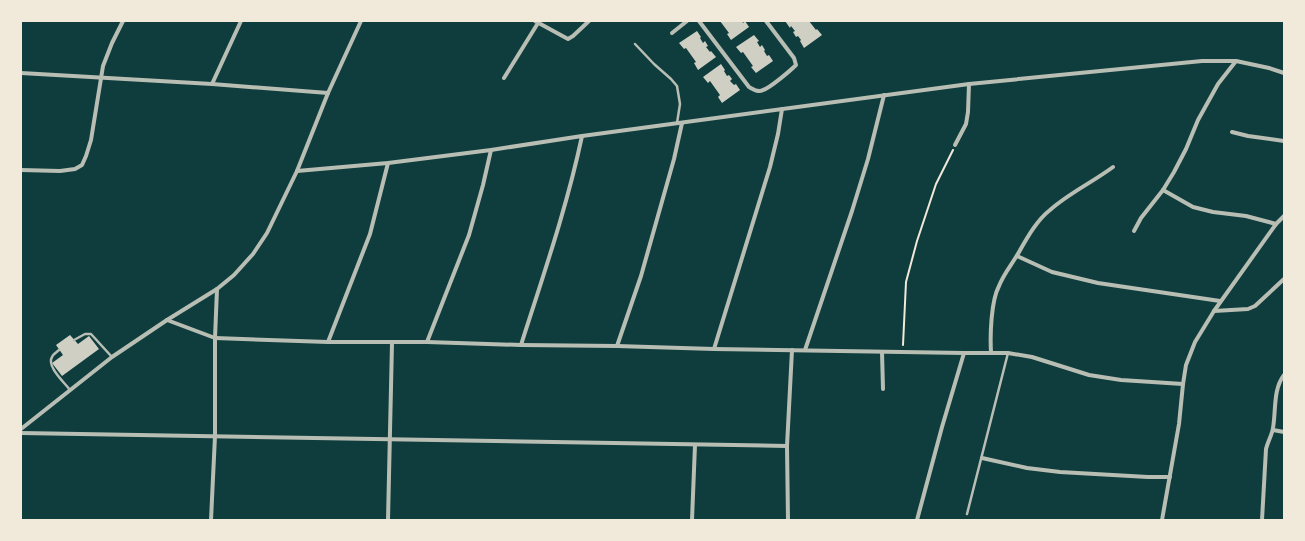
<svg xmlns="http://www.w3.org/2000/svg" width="1305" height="541" viewBox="0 0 1305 541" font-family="Spectral,serif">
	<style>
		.building { fill: #cfcfc3 }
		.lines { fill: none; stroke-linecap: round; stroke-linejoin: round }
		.path { stroke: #f1e9da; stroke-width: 2 }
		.service { stroke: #b8beb3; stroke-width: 2.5 }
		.minor { stroke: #b8beb3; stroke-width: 4 }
	</style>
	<rect width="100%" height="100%" fill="#0f3d3e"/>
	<g class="building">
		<path d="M720,21H742L743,23L745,21L749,27L731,40L727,34L729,33Z"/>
		<path d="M785,21H809L816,30L817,29L822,35L804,48L800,41L801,40L798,36L796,37L793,32L795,31L791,26L790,28Z"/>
		<path d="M697,31L701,37L700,38L703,43L705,41L708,46L706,47L710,52L711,51L716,57L698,70L694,63L696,62L686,48L684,49L679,43Z"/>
		<path d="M754,35L759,41L757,42L760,47L762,45L765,50L764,51L767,56L769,55L773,61L756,73L751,67L753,66L743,52L741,53L736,47Z"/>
		<path d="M721,64L725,70L724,71L727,76L729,75L732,79L730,81L734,85L736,84L740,90L722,103L718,97L720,95L710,81L708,83L703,77Z"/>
		<path d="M70,335L78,344L89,336L99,349L62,376L52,363L63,355L56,345Z"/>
	</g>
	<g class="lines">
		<path class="path" d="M903,345L906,282L917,241L936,184L953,150"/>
		<g class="service">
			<path d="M635,44L654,64L671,79L677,86L680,104L677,123"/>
			<path d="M74,340L85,334H91L112,357"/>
			<path d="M59,350C57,352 53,354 52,357C46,366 65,383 70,390"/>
			<path d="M967,514L1008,353"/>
		</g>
		<g class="minor">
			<path d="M535,21L568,39L573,36L589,21"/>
			<path d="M699,21L749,87C753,89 758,93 763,90C770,88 791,70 796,65L794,58L766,21"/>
			<path d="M672,33L687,21"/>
			<path d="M21,73L212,84L328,93"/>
			<path d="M504,78L538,23"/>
			<path d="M212,84L241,21"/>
			<path d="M1232,132L1248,136L1284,141"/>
			<path d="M955,145L966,124L968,112L969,84"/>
			<path d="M21,170L60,171L75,169L82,165L86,156L91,140L103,66L112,43L123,21"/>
			<path d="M297,171L388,163L491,150L582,136L969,84L1202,61H1236L1269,68L1284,73"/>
			<path d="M1163,190L1193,207L1213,212L1246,216L1276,224"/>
			<path d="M1134,231L1141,218L1163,190L1174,172L1186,149L1198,120L1218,84L1236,61"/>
			<path d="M1017,256L1052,272L1098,283L1220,301"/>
			<path d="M1214,311L1248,309L1255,306L1284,279"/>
			<path d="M167,320L215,338L328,342H427L521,345L617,346L714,349L964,353H1008L1032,357L1089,375L1121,380L1183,384"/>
			<path d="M328,342L370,234L388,163"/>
			<path d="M427,342L469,235L483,185L491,150"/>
			<path d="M521,345C543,276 567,207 582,136"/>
			<path d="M617,346L641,276L674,159L682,123"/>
			<path d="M714,349L770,167L778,134L782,109"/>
			<path d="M805,350L852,211L868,159L884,95"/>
			<path d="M882,352L883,389"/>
			<path d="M991,352C990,335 991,301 999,286C1004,273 1013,263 1019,252C1027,238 1037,220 1050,210C1069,193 1093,182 1113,167"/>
			<path d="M21,429L112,357L167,320L217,289L234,275L253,254L267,233L297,171L328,93L361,21"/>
			<path d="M1273,430L1284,432"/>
			<path d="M21,433L787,446"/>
			<path d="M982,458L1027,468L1060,472L1148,477H1170"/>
			<path d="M211,520L215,436V338L217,289"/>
			<path d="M388,520L392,343"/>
			<path d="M692,520L695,445"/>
			<path d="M788,520L787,446L792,350"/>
			<path d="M917,520L942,427L964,353"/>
			<path d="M1162,520L1179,424L1183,384L1186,365L1195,342L1214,311L1276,224L1284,216"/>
			<path d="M1262,520L1266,449C1268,441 1272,435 1273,428C1276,411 1273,389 1284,375"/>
		</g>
	</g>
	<rect width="1305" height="541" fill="none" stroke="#f1e9da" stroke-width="44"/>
</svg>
